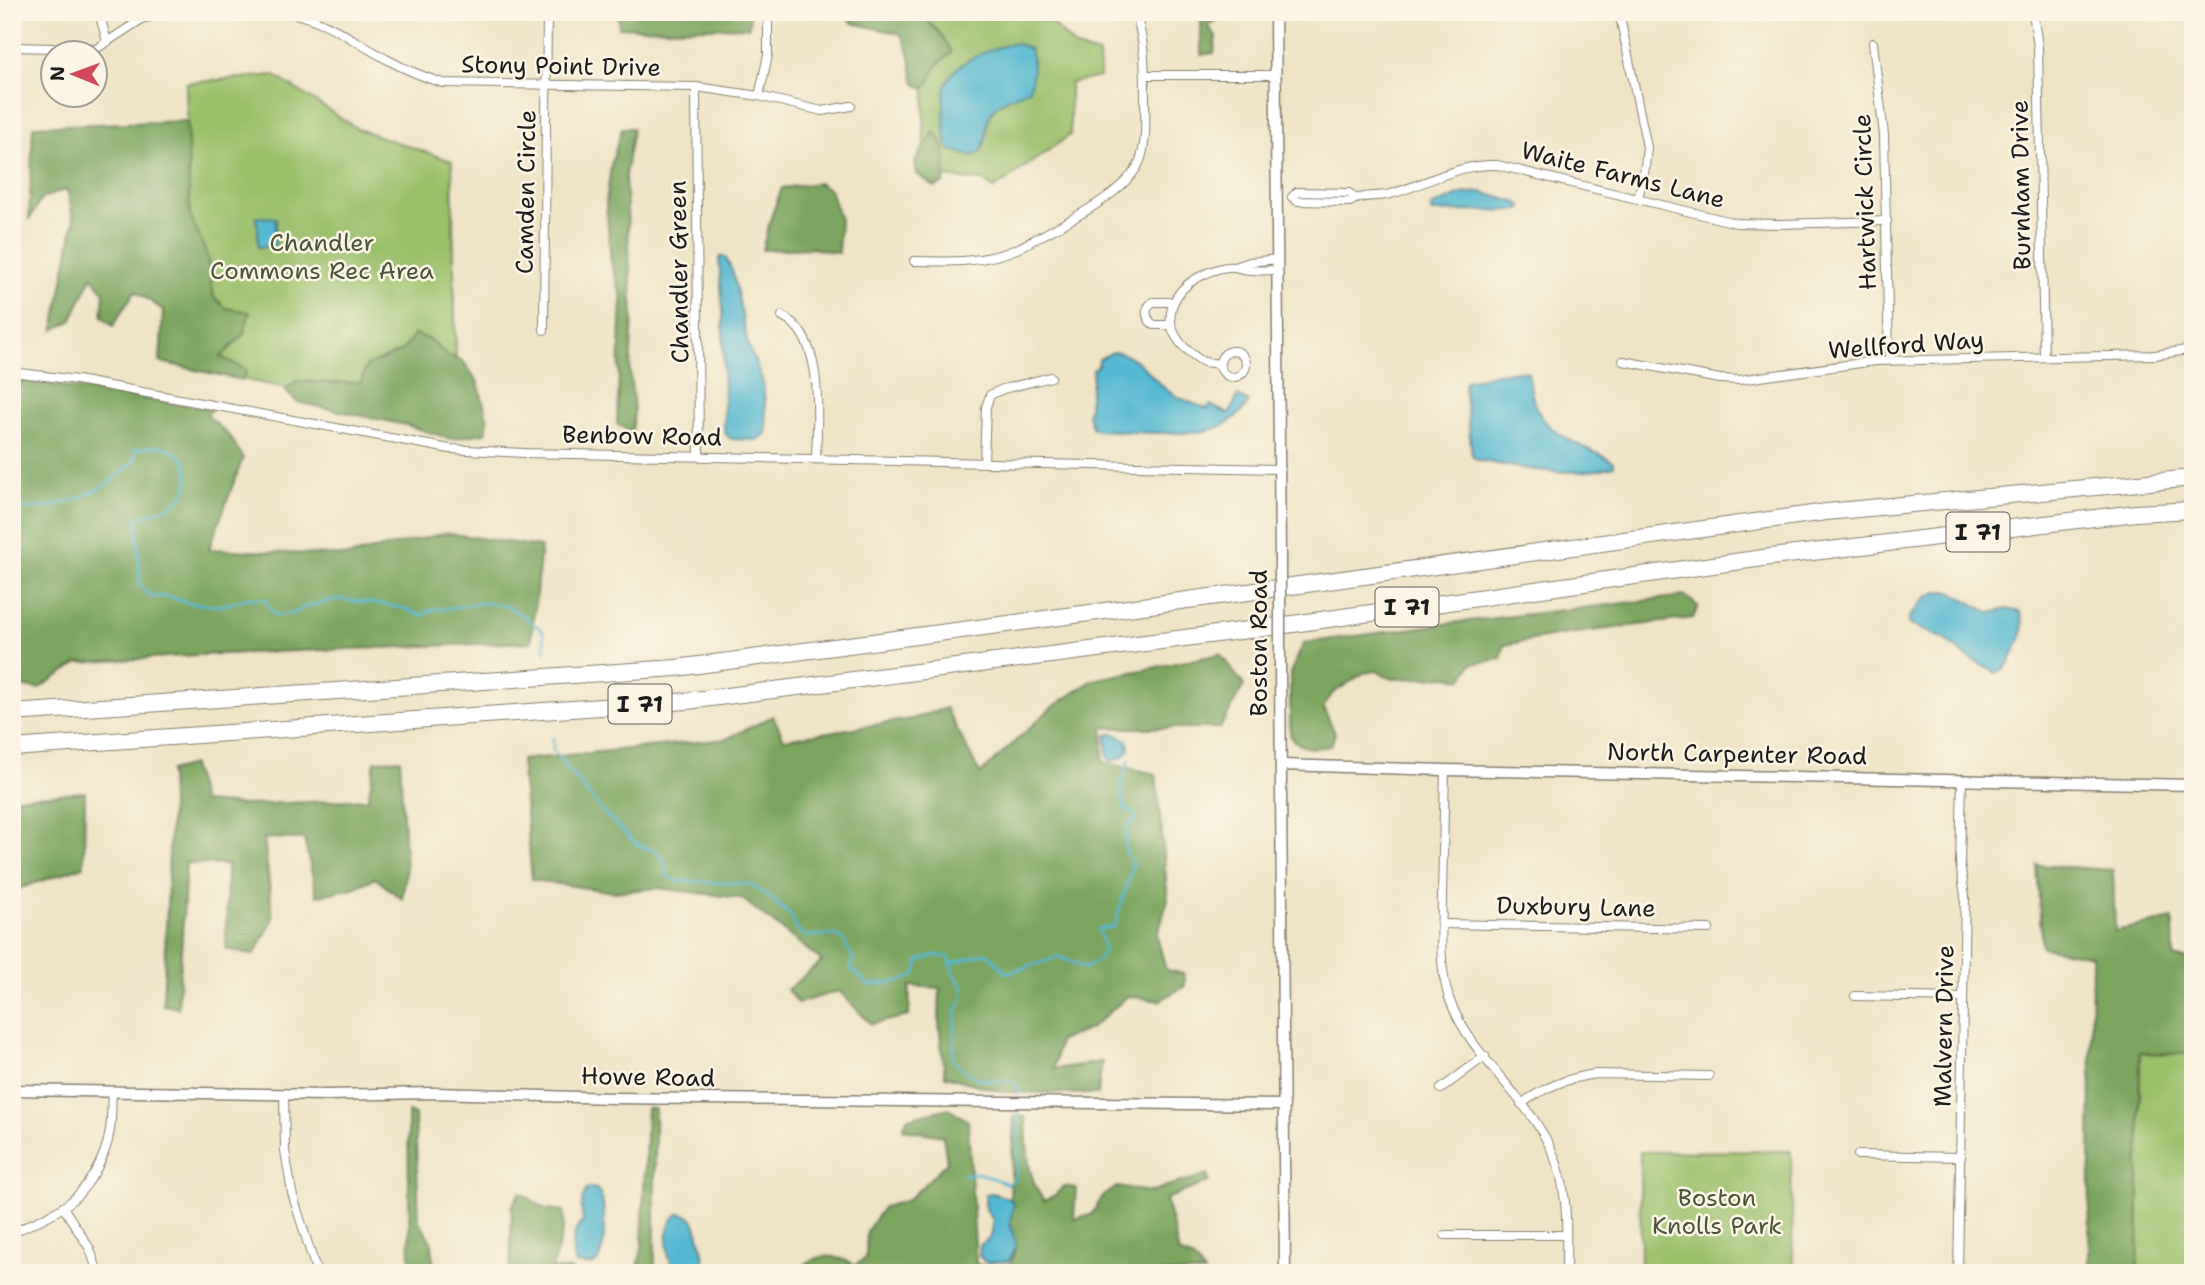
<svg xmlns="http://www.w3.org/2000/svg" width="2205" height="1285" viewBox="0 0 2205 1285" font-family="'Shantell Sans',sans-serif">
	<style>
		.green { fill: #9ac06b; stroke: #5b6e44; stroke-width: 2 }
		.forest { fill: #7ba65f; stroke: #4c613e; stroke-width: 2 }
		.water { fill: #53b7d1; stroke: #386a76; stroke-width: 2 }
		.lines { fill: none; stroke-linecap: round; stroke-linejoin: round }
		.stream { stroke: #53b7d1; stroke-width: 2.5 }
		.minor-casing { stroke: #868070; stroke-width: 10 }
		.tertiary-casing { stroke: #868070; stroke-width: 13 }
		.motorway-casing { stroke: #868070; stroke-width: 18 }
		.minor { stroke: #fff; stroke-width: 8 }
		.tertiary { stroke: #fff; stroke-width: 10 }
		.motorway { stroke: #fff; stroke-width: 16 }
		.tertiary-bridge-casing { stroke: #868070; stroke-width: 13; stroke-linecap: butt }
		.tertiary-bridge { stroke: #fff; stroke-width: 10 }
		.labels { text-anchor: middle; stroke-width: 5; stroke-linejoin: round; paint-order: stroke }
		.shield { fill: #fcf5e5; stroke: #5f5d58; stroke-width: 2 }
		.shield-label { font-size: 23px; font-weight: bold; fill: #1c1c1c }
		.street-label { font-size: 24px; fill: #1c1c1c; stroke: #fcf5e5 }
		.park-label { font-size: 24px; fill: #485538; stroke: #fcf5e5 }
	</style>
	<rect width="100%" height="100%" fill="#fcf5e5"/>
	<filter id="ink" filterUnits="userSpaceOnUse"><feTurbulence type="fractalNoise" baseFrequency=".0143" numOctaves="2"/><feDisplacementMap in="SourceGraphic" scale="14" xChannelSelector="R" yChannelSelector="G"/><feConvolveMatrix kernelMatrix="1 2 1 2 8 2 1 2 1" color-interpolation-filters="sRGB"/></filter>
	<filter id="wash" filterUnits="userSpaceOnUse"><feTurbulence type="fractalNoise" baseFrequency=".00686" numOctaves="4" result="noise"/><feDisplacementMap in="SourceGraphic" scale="28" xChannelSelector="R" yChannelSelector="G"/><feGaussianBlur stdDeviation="1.57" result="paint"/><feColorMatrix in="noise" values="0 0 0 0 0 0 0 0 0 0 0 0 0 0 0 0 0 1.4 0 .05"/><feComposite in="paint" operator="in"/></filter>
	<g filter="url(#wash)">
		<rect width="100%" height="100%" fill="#efe4c5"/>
		<g class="green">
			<path d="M936,12H1041L1076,48L1099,54L1100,77L1070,83V135L994,189L983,181L944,177L923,162L927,19Z"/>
			<path d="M274,75L358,129L452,161L457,421L194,370L186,83Z"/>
			<path d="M2140,1053L2193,1054V1273H2138Z"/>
			<path d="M1791,1151L1793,1273H1641L1640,1152Z"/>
		</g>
		<g class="forest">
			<path d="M618,12H750L749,27L666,29L619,27Z"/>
			<path d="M845,12L884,17L922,16L939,32L952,52C948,57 943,59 939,63C932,71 933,81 924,88L915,84L909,51L901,34L853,23L844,15Z"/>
			<path d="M1195,12H1216V20L1208,26L1216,36L1214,53L1201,55V19L1196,17Z"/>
			<path d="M187,121L190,215L207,255L214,297L226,308L250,312L243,335L221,357L247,370L242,380L160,362L163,310L135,291L113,326L102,316L104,292L92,276L71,321L54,330L74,221L67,189L42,198L29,220L33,126Z"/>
			<path d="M622,128H633L625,176L633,315L630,371L634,411L632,433L617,424L622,298L611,263L606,203L611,165Z"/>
			<path d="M934,132C949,146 946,166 944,183L935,187L917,174L915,161Z"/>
			<path d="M819,183L830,190L840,220L838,253L812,248L762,250L772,214L782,188Z"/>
			<path d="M415,334L432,341L446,355L463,361L478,382L488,421L485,433L451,439L406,425L297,402L285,391L296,381L336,383L361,382L366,366L402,351Z"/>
			<path d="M21,380L212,409L207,415L231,438L243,458L209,549L348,556L446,533L541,547L531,642L197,655L78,663L38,689L12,685V399Z"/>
			<path d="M1685,596L1698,606L1693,618L1567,634L1504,645L1501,659L1471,664L1463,679L1448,677L1392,679L1377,671L1364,673L1333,693L1323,707L1335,733L1331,746C1313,749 1303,750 1290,737V673L1304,643L1451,623Z"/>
			<path d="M1220,654L1244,685L1220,728H1103V762L1156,774L1168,899L1157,936L1166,970L1185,974V986L1159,1001L1128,996L1090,1029L1059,1041L1054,1069L1102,1062L1098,1094L1003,1092L945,1076L939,1024L940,988L910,986L909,1016L871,1024L839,991L798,1003L787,990L822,961L741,898L657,888L613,892L532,880L521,760L726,739L773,716L784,739L912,719L946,708L980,774L1051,708L1093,680Z"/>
			<path d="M400,759L406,874L402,899L375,878L353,888L317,896L304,839L264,838L273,920L254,955L226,949L227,865L186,863L178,1008L163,1005L171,803L170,771L192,765L202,802L246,805L368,799L375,761Z"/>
			<path d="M85,792L84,866L12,891V798Z"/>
			<path d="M2037,865L2113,870L2115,931L2173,919L2174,958L2193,959V1054L2140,1053L2138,1273H2089L2092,956L2042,947Z"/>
			<path d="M647,1108L655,1109V1273H637L642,1248Z"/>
			<path d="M949,1108L968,1121L976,1264L989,1267L1010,1265L1016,1246L1010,1222L1014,1204L1010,1199L1014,1115L1026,1117C1028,1150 1025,1173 1044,1201L1055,1195L1064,1186L1076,1188L1074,1219L1091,1215L1104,1195L1117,1187L1151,1192L1167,1186L1207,1175L1209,1182L1166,1199L1179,1253L1192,1258L1205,1273H792C815,1256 829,1250 855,1265L866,1258L867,1231L883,1207L908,1200L947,1162L943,1136L903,1129L907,1118Z"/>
			<path d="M408,1112L415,1115L419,1221L432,1243L434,1273H410Z"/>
			<path d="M520,1192L546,1209L564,1211L563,1230L552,1269L572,1270L571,1273H510L512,1207Z"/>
		</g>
		<g class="water">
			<path d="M1016,43L1030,49C1034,65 1034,74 1029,89C1010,99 990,102 987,125C986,137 986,143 980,153L971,156L950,150L946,144C945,127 942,106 945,89C949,62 993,47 1016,43Z"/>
			<path d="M1481,192L1518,203L1522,206L1520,210L1431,212V209L1433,206L1461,194Z"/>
			<path d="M256,217L276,218L275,247H258V223H256Z"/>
			<path d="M722,256L726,258L733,273L748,344L763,382L767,427L766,434L757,440L731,439L725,433L724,425L723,312L719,259Z"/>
			<path d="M1113,352C1137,353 1149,376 1167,390C1179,399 1194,404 1208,409L1210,405L1229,414L1238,396L1249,402C1242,414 1227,425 1214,429C1186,437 1127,431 1097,430L1092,427L1088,415L1093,370L1098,366L1099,359Z"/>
			<path d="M1519,371L1528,372C1530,383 1531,395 1535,405C1548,438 1587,446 1614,462V466C1572,479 1518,468 1477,460L1472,455L1464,385L1466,381L1497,373Z"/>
			<path d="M1943,591L1952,592L1990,613L2006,609L2020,612C2029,629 2014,655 2004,670L1996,673L1967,657L1946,640L1908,624L1909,617C1921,604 1924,594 1943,591Z"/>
			<path d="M1113,733L1127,740C1133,752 1123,758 1112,761L1107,757L1106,735Z"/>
			<path d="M588,1188C594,1188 595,1187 598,1191C607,1201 606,1253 597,1262C591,1267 583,1265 576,1264C570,1252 572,1230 583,1221C581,1210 580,1197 588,1188Z"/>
			<path d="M992,1193L1010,1199L1014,1204L1010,1222L1016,1246L1009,1261L986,1263L979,1256L980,1245L991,1237L993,1219C985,1211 984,1206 986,1194Z"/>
			<path d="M679,1213C681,1214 689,1215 690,1216C698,1221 706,1263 705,1273H677C675,1268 670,1262 669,1257C666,1243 666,1221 679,1213Z"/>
		</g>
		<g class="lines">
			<g class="stream">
				<path d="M12,511C27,508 42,509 56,505C88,497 115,483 136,458L134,450C158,444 167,443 185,460C186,467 189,477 188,483C185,507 155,511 137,518L140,586L151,597L166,596L189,603L221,606L248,598L264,599L275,615L292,614L308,606L338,599L387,605L406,609L421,616C435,605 437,611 452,608C497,598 507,602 543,631L546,652"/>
				<path d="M553,738V750L601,810L636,844L658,852L665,863L667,876L678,881L749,884L767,895L792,917L796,929L806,936L832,935L842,938L853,958L851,969L869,985C879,984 910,982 916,973C918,969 918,965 919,961L935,955L949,957L953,973L963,988L962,999L956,1012L953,1060C973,1081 984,1082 1012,1081L1020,1091L1019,1094"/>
				<path d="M952,963L987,953L1007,973L1059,957L1086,968L1098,960L1105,949L1098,929L1114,927L1133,865C1122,852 1125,839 1128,823L1136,822L1135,815L1124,808L1121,784L1129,760"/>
				<path d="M963,1175L978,1173L1008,1184L1015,1179C1021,1156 1017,1134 1018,1110"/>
			</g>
		</g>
	</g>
	<g filter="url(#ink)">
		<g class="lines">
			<g class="minor-casing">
				<g id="minor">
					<path d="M99,12L107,42"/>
					<path d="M285,12C323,17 355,42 388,60C406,70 424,77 443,83L696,87L759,96L822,111L851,106"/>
					<path d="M1619,12L1647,147L1645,168L1638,199"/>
					<path d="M2033,12L2038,47L2044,357"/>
					<path d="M2192,12L2193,59"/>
					<path d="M1873,43L1884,135L1889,360"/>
					<path d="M12,47L96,49L142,19L167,12"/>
					<path d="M1145,75H1275"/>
					<path d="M696,87L699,456"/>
					<path d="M759,96L768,55V12"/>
					<path d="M1355,198L1349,193L1297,192L1292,197L1297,201L1350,202C1360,195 1374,197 1387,195C1426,185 1454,164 1497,165L1736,223L1779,224L1887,221"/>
					<path d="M914,261C951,262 985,263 1019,248C1052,229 1126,196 1140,161C1147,142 1145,118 1145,97C1145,67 1145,41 1135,12"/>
					<path d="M1235,267L1250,262L1278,259"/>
					<path d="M782,316C826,337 817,418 816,459"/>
					<path d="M1171,325H1154C1146,319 1143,309 1153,302H1173"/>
					<path d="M544,330L547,12"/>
					<circle cx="1233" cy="364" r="13"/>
					<path d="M1623,361L1720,379L1739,380L1875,361L2155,355L2193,349"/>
					<path d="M1220,364C1215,363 1209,363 1204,362C1197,359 1191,353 1186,349C1158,322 1171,290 1203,275C1212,270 1225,266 1235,267C1240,268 1245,270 1251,270C1260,271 1269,270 1278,270"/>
					<path d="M12,372L77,380L450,449L524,453L1279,469"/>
					<path d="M984,462L986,407L990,395L1003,389L1051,377"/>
					<path d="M1445,770C1444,811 1443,852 1442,893C1442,928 1438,964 1449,998C1472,1062 1538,1102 1558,1167C1569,1201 1566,1238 1566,1273"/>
					<path d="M1442,924L1709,929"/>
					<path d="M1855,996L1963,998"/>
					<path d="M1441,1089L1485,1056"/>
					<path d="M284,1094L285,1151L292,1193L317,1273"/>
					<path d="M1521,1104C1545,1087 1567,1078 1596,1074L1709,1076"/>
					<path d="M1858,1155L1961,1157"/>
					<path d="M63,1207L90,1249L98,1273"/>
					<path d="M12,1233C28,1225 46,1218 62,1208C87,1192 106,1159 110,1130C112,1117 111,1104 112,1091"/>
					<path d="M1445,1235H1566"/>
					<path d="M1958,1273L1965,896L1960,863L1962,780"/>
				</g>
			</g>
			<g class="tertiary-casing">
				<g id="tertiary">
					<path d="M1275,12L1280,558"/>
					<path d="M1280,667L1285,1273"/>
					<path d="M1281,765L1445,770L2193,785"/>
					<path d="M12,1090L326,1095L433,1093L613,1098L1284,1105"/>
				</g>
			</g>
			<g class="motorway-casing">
				<g id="motorway">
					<path d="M12,713L676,668L1263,590L1826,512L2193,478"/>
					<path d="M12,748L687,701L1264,628L1763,558L2136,513L2193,510"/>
				</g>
			</g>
			<use href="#minor" class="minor"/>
			<use href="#tertiary" class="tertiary"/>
			<use href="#motorway" class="motorway"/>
			<g class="tertiary-bridge-casing">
				<path id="tertiary-bridge" d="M1280,558V667"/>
			</g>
			<use href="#tertiary-bridge" class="tertiary-bridge"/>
		</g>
	</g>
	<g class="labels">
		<g class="shield">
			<rect x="1946.5" y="512.5" width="63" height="39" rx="5"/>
			<rect x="1375.5" y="587.5" width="63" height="39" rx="5"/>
			<rect x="608.5" y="684.5" width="63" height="39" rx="5"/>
		</g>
		<g class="shield-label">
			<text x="1978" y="540">I 71</text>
			<text x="1407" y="615">I 71</text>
			<text x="640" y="712">I 71</text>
		</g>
		<g class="street-label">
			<text transform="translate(561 66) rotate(1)" y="8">Stony Point Drive</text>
			<text transform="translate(1623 175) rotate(14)" y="8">Waite Farms Lane</text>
			<text transform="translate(2021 185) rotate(-91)" y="8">Burnham Drive</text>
			<text transform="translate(526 192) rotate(-89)" y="8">Camden Circle</text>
			<text transform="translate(1865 202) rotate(-92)" y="8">Hartwick Circle</text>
			<text transform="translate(679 272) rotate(-91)" y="8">Chandler Green</text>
			<text transform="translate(1906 345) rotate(-4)" y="8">Wellford Way</text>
			<text transform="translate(642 436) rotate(1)" y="8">Benbow Road</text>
			<text transform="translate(1259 643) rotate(-90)" y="8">Boston Road</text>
			<text transform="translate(1737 754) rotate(1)" y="8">North Carpenter Road</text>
			<text transform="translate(1576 907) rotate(1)" y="8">Duxbury Lane</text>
			<text transform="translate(1944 1026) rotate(-89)" y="8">Malvern Drive</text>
			<text transform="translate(648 1077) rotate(1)" y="8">Howe Road</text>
		</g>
		<g class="park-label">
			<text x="322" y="251">Chandler<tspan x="322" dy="28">Commons Rec Area</tspan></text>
			<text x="1717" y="1206">Boston<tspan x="1717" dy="28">Knolls Park</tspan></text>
		</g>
	</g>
	<rect width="2205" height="1285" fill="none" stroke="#fcf5e5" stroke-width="42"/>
	<g transform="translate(74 74) rotate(271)"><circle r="33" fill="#fcf5e5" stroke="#a29e95" stroke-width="2"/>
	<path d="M0-5L12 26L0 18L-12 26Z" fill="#d1495b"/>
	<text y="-10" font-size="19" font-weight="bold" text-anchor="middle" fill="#1c1c1c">N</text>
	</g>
</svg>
